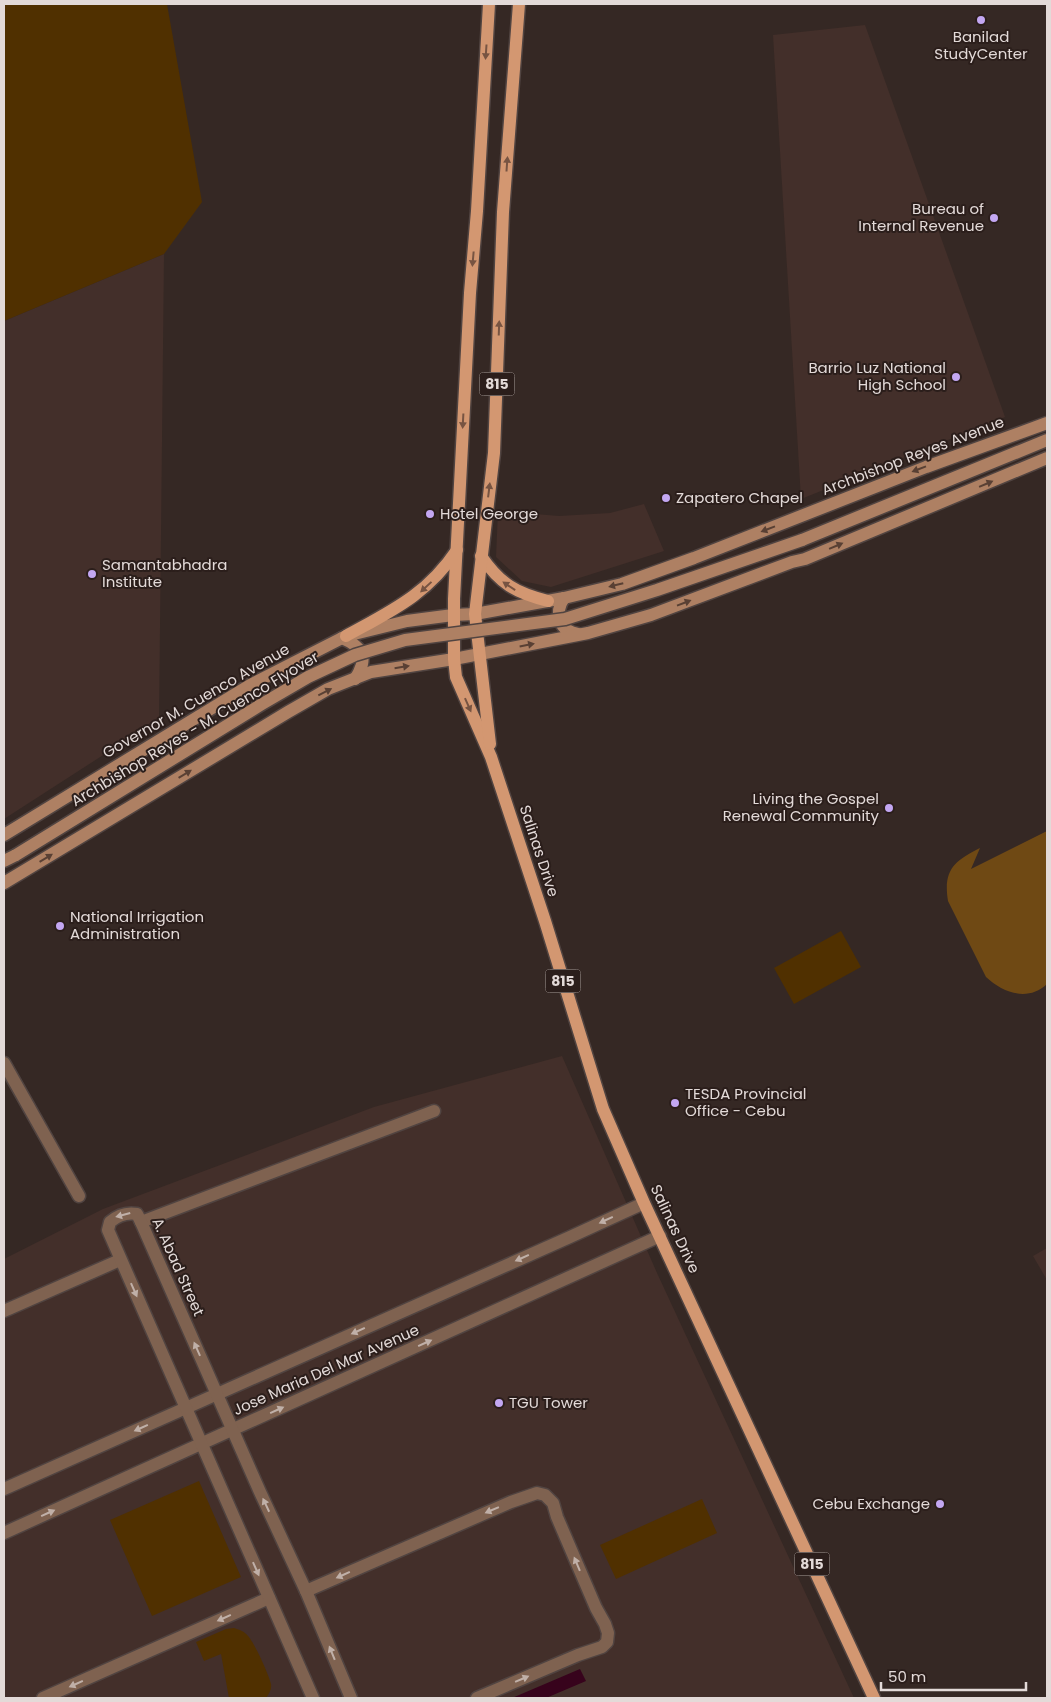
<svg xmlns="http://www.w3.org/2000/svg" width="1051" height="1702" viewBox="0 0 1051 1702" font-family="Poppins,sans-serif">
	<style>
		.built { fill: #432f2a }
		.green { fill: #503000 }
		.forest { fill: #6f4914 }
		.water { fill: #37031c }
		.lines { fill: none; stroke-linecap: round; stroke-linejoin: round }
		.street-casing { stroke: #514441; stroke-width: 15 }
		.secondary-casing { stroke: #514441; stroke-width: 15 }
		.primary-casing { stroke: #514441; stroke-width: 15 }
		.street { stroke: #7f6250; stroke-width: 12 }
		.secondary { stroke: #ae8063; stroke-width: 12 }
		.primary { stroke: #d39771; stroke-width: 12 }
		.secondary-bridge-casing { stroke: #514441; stroke-width: 15; stroke-linecap: butt }
		.secondary-bridge { stroke: #ae8063; stroke-width: 12 }
		.oneway { fill: #775442 }
		.oneway2 { fill: #594034 }
		.oneway3 { fill: #c0b0a8 }
		.poi-dot { fill: #c3a7f2; stroke: #2b1e1b; stroke-width: 2 }
		.labels { text-anchor: middle; stroke-width: 4; stroke-linejoin: round; paint-order: stroke }
		.shield { fill: #2b1e1b; stroke: #aca29f; stroke-width: 1 }
		.shield-label { font-size: 14px; font-weight: bold; fill: #e3dad8 }
		.poi-label { font-size: 15px; fill: #e3dad8; stroke: #2b1e1b; text-anchor: start }
		.street-label { font-size: 15px; fill: #e3dad8; stroke: #2b1e1b }
	</style>
	<rect width="100%" height="100%" fill="#352824"/>
	<g class="built">
		<path d="M865,25L1005,417L801,499L773,35Z"/>
		<path d="M164,254L159,719L4,819V321Z"/>
		<path d="M644,504L664,551L551,587L522,581L496,557L498,511L559,516L610,513Z"/>
		<path d="M562,1056L657,1273L854,1698H4V1259L103,1209L374,1107Z"/>
		<path d="M1047,1248V1280L1033,1256Z"/>
	</g>
	<g class="green">
		<path d="M4,4H167L202,202L164,254L4,321Z"/>
		<path d="M841,931L861,967L794,1004L774,968Z"/>
		<path d="M199,1481L241,1577L152,1616L110,1520Z"/>
		<path d="M702,1499L717,1533L616,1579L600,1545Z"/>
		<path d="M234,1628C240,1630 244,1631 248,1636C254,1642 269,1675 271,1684C272,1689 269,1694 266,1698H229L221,1654L204,1661L196,1642L226,1629Z"/>
	</g>
	<path class="forest" d="M1047,831V984C1028,1002 1003,993 986,977L948,901C943,870 954,861 980,848L971,869Z"/>
	<path class="water" d="M580,1669L586,1681L546,1698H512Z"/>
	<g class="lines">
		<g class="street-casing">
			<g id="street">
				<path d="M4,1063L79,1196"/>
				<path d="M141,1222L434,1111"/>
				<path d="M4,1311L120,1260"/>
				<path d="M4,1489L570,1237L644,1203"/>
				<path d="M4,1533L660,1236"/>
				<path d="M306,1591L511,1502L537,1493L545,1495L553,1503L557,1517L596,1608L605,1624L608,1633L607,1642L602,1647L578,1655L477,1698"/>
				<path d="M43,1698L269,1598"/>
				<path d="M313,1698L108,1230L110,1222C118,1215 126,1212 137,1214L141,1222L260,1492L306,1591L351,1698"/>
			</g>
		</g>
		<g class="secondary-casing">
			<g id="secondary">
				<path d="M802,540L1047,440"/>
				<path d="M564,598C554,613 559,631 578,634"/>
				<path d="M342,638C363,647 369,658 355,679"/>
				<path d="M4,835L250,685L346,636L407,621L453,615L475,614L564,598L622,584L694,558L926,467L1047,423"/>
				<path d="M4,861L16,855"/>
				<path d="M4,883L288,712L328,689L371,672L454,659L588,633L651,615L792,562L805,559L1047,458"/>
			</g>
		</g>
		<g class="primary-casing">
			<g id="primary">
				<path d="M489,4L477,211L470,293L454,599V659L456,677L491,757L545,921L603,1109L644,1203L874,1698"/>
				<path d="M481,556C500,584 516,593 548,601"/>
				<path d="M346,636C391,611 427,595 457,550"/>
				<path d="M490,744L475,614L494,453L503,212L519,4"/>
			</g>
		</g>
		<use href="#street" class="street"/>
		<use href="#secondary" class="secondary"/>
		<use href="#primary" class="primary"/>
		<g class="secondary-bridge-casing">
			<path id="secondary-bridge" d="M16,855L262,704L308,677L355,655L405,640L565,619L657,590L802,540"/>
		</g>
		<use href="#secondary-bridge" class="secondary-bridge"/>
	</g>
	<defs><path id="oneway-solid" d="M-6-.8H1V-3.2L6.5 0L1 3.2V.8H-6Z" transform="scale(1.25)"/></defs>
	<g class="oneway">
		<use href="#oneway-solid" transform="translate(486 52) rotate(94)"/>
		<use href="#oneway-solid" transform="translate(507 164) rotate(-86)"/>
		<use href="#oneway-solid" transform="translate(473 259) rotate(95)"/>
		<use href="#oneway-solid" transform="translate(499 328) rotate(-88)"/>
		<use href="#oneway-solid" transform="translate(463 421) rotate(93)"/>
		<use href="#oneway-solid" transform="translate(489 490) rotate(-83)"/>
		<use href="#oneway-solid" transform="translate(509 586) rotate(-146)"/>
		<use href="#oneway-solid" transform="translate(426 587) rotate(137)"/>
		<use href="#oneway-solid" transform="translate(468 705) rotate(66)"/>
	</g>
	<g class="oneway2">
		<use href="#oneway-solid" transform="translate(919 469) rotate(159)"/>
		<use href="#oneway-solid" transform="translate(986 484) rotate(-23)"/>
		<use href="#oneway-solid" transform="translate(768 529) rotate(159)"/>
		<use href="#oneway-solid" transform="translate(836 546) rotate(-23)"/>
		<use href="#oneway-solid" transform="translate(616 585) rotate(166)"/>
		<use href="#oneway-solid" transform="translate(684 603) rotate(-21)"/>
		<use href="#oneway-solid" transform="translate(527 645) rotate(-11)"/>
		<use href="#oneway-solid" transform="translate(402 667) rotate(-9)"/>
		<use href="#oneway-solid" transform="translate(325 692) rotate(-27)"/>
		<use href="#oneway-solid" transform="translate(185 774) rotate(-31)"/>
		<use href="#oneway-solid" transform="translate(46 858) rotate(-31)"/>
	</g>
	<g class="oneway3">
		<use href="#oneway-solid" transform="translate(123 1215) rotate(165)"/>
		<use href="#oneway-solid" transform="translate(606 1220) rotate(155)"/>
		<use href="#oneway-solid" transform="translate(522 1258) rotate(156)"/>
		<use href="#oneway-solid" transform="translate(134 1290) rotate(66)"/>
		<use href="#oneway-solid" transform="translate(358 1331) rotate(156)"/>
		<use href="#oneway-solid" transform="translate(425 1343) rotate(-24)"/>
		<use href="#oneway-solid" transform="translate(197 1349) rotate(-114)"/>
		<use href="#oneway-solid" transform="translate(277 1410) rotate(-24)"/>
		<use href="#oneway-solid" transform="translate(141 1428) rotate(156)"/>
		<use href="#oneway-solid" transform="translate(266 1505) rotate(-115)"/>
		<use href="#oneway-solid" transform="translate(492 1510) rotate(157)"/>
		<use href="#oneway-solid" transform="translate(48 1513) rotate(-24)"/>
		<use href="#oneway-solid" transform="translate(577 1564) rotate(-113)"/>
		<use href="#oneway-solid" transform="translate(256 1569) rotate(66)"/>
		<use href="#oneway-solid" transform="translate(343 1575) rotate(156)"/>
		<use href="#oneway-solid" transform="translate(224 1618) rotate(156)"/>
		<use href="#oneway-solid" transform="translate(332 1653) rotate(-112)"/>
		<use href="#oneway-solid" transform="translate(522 1679) rotate(-23)"/>
		<use href="#oneway-solid" transform="translate(76 1684) rotate(156)"/>
	</g>
	<g class="poi-dot">
		<circle cx="981" cy="20" r="5"/>
		<circle cx="994" cy="218" r="5"/>
		<circle cx="956" cy="377" r="5"/>
		<circle cx="666" cy="498" r="5"/>
		<circle cx="430" cy="514" r="5"/>
		<circle cx="92" cy="574" r="5"/>
		<circle cx="889" cy="808" r="5"/>
		<circle cx="60" cy="926" r="5"/>
		<circle cx="675" cy="1103" r="5"/>
		<circle cx="499" cy="1403" r="5"/>
		<circle cx="940" cy="1504" r="5"/>
	</g>
	<g class="labels">
		<g class="shield">
			<rect x="479.5" y="372.5" width="35" height="23" rx="4"/>
			<rect x="545.5" y="969.5" width="35" height="23" rx="4"/>
			<rect x="794.5" y="1552.5" width="35" height="23" rx="4"/>
		</g>
		<g class="shield-label">
			<text x="497" y="389">815</text>
			<text x="563" y="986">815</text>
			<text x="812" y="1569">815</text>
		</g>
		<g class="poi-label">
			<text x="981" y="42" text-anchor="middle">Banilad<tspan x="981" dy="17">StudyCenter</tspan></text>
			<text x="984" y="214" text-anchor="end">Bureau of<tspan x="984" dy="17">Internal Revenue</tspan></text>
			<text x="946" y="373" text-anchor="end">Barrio Luz National<tspan x="946" dy="17">High School</tspan></text>
			<text x="676" y="503">Zapatero Chapel</text>
			<text x="440" y="519">Hotel George</text>
			<text x="102" y="570">Samantabhadra<tspan x="102" dy="17">Institute</tspan></text>
			<text x="879" y="804" text-anchor="end">Living the Gospel<tspan x="879" dy="17">Renewal Community</tspan></text>
			<text x="70" y="922">National Irrigation<tspan x="70" dy="17">Administration</tspan></text>
			<text x="685" y="1099">TESDA Provincial<tspan x="685" dy="17">Office - Cebu</tspan></text>
			<text x="509" y="1408">TGU Tower</text>
			<text x="930" y="1509" text-anchor="end">Cebu Exchange</text>
		</g>
		<g class="street-label">
			<text transform="translate(913 456) rotate(-21)" y="5">Archbishop Reyes Avenue</text>
			<text transform="translate(196 701) rotate(-30)" y="5">Governor M. Cuenco Avenue</text>
			<text transform="translate(195 729) rotate(-31)" y="5">Archbishop Reyes - M. Cuenco Flyover</text>
			<text transform="translate(539 851) rotate(72)" y="5">Salinas Drive</text>
			<text transform="translate(675 1229) rotate(65)" y="5">Salinas Drive</text>
			<text transform="translate(178 1267) rotate(66)" y="5">A. Abad Street</text>
			<text transform="translate(326 1370) rotate(-24)" y="5">Jose Maria Del Mar Avenue</text>
		</g>
	</g>
	<rect width="1051" height="1702" fill="none" stroke="#e3dad8" stroke-width="10"/>
	<path d="M881 1682v8h145v-8" fill="none" stroke="#e3dad8" stroke-width="2.5"/>
	<text x="888" y="1682" font-size="15" fill="#e3dad8" stroke="#2b1e1b" stroke-width="4" paint-order="stroke">50 m</text>
</svg>
